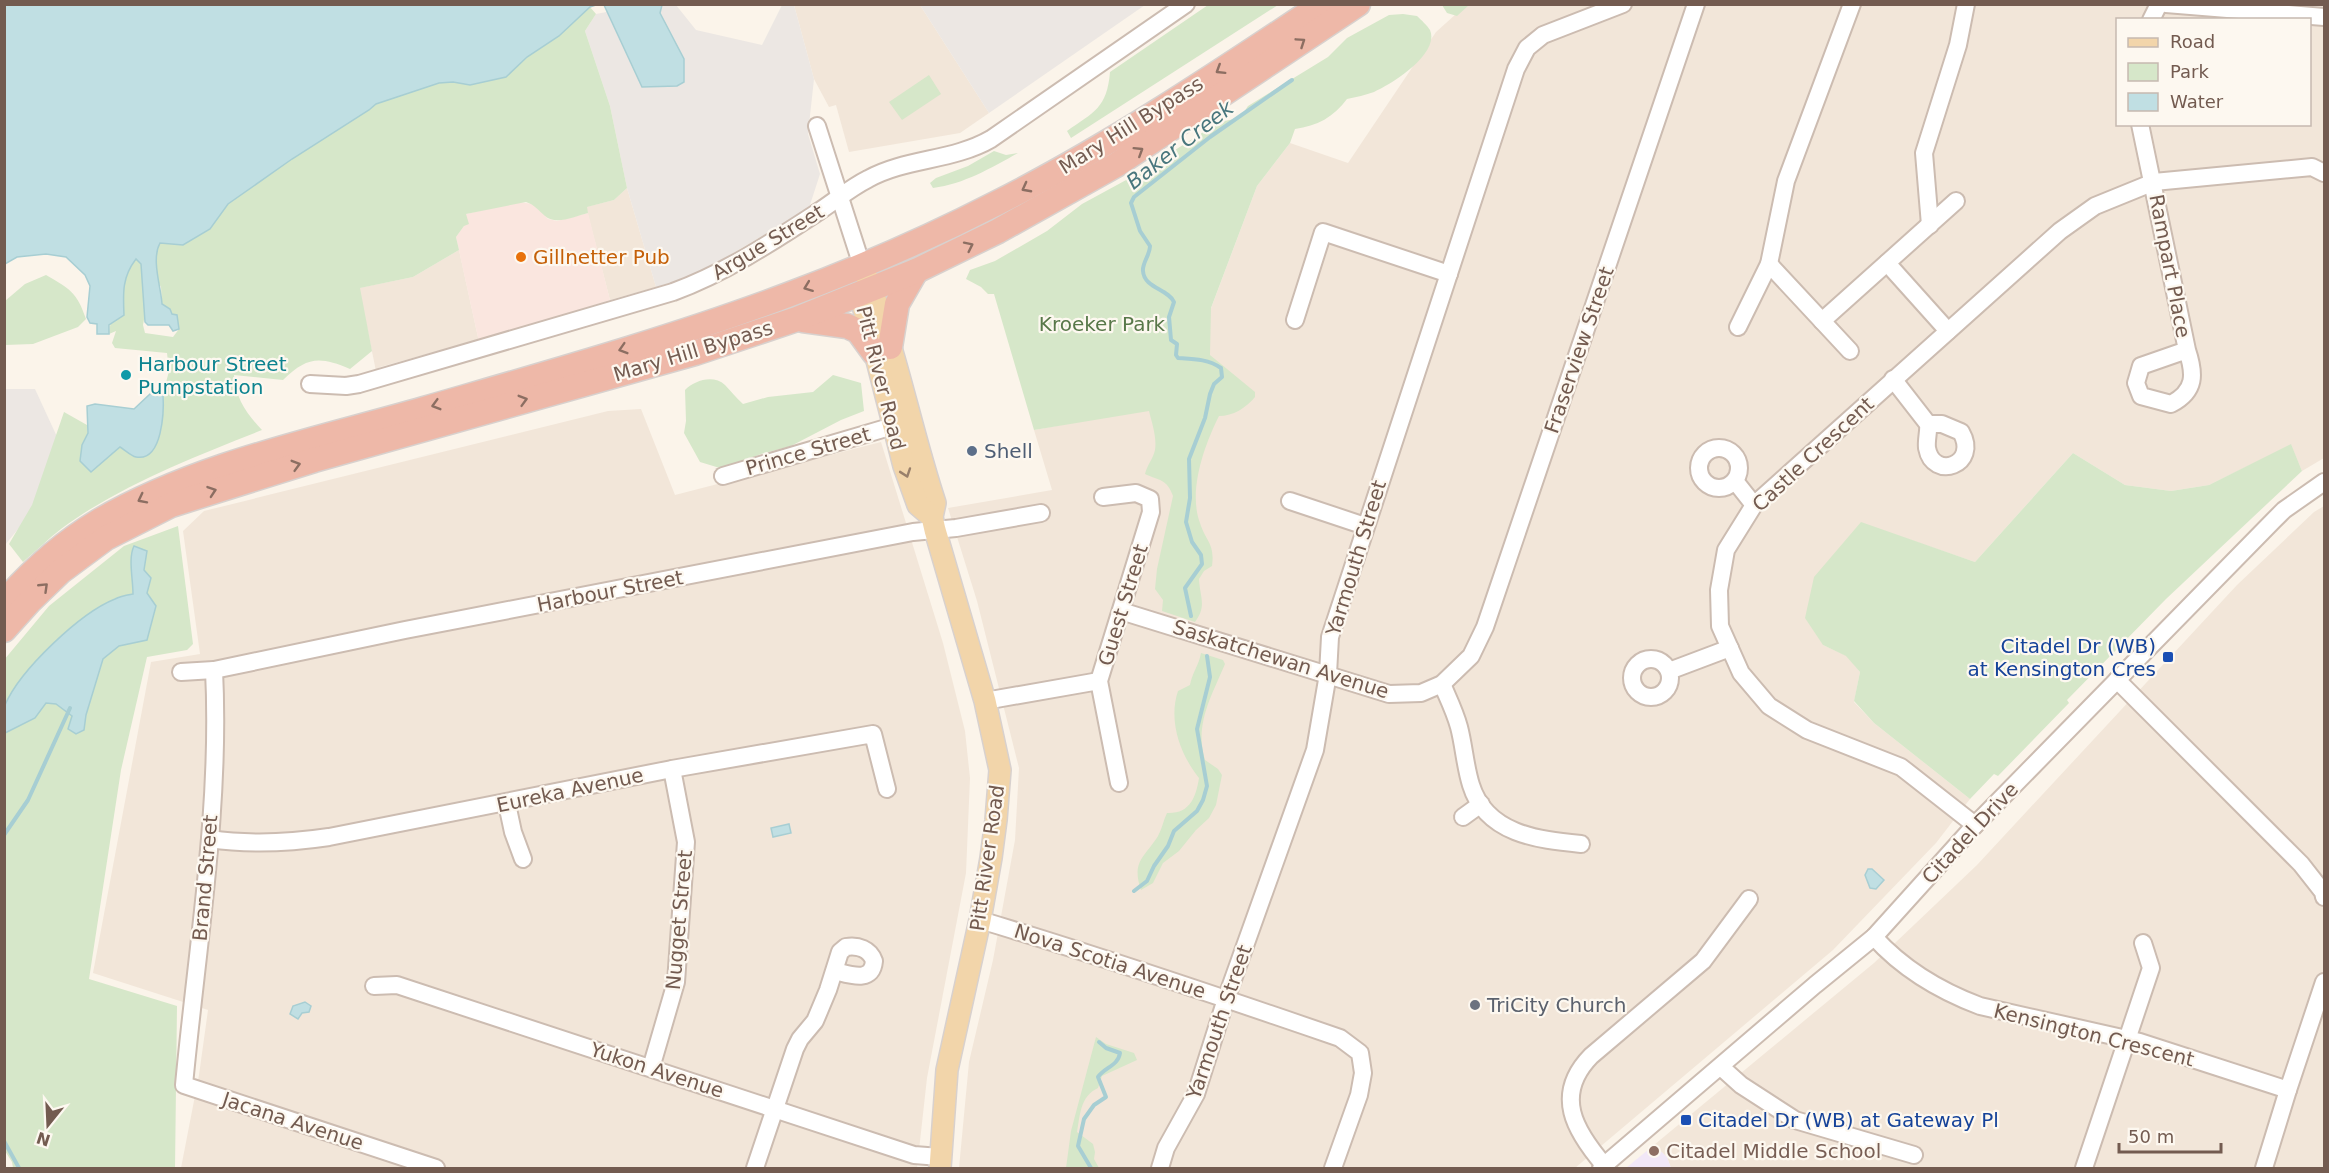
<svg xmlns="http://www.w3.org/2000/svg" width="2329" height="1173" viewBox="0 0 2329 1173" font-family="'DejaVu Sans',sans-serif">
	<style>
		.residential { fill: #f2e6d9; fill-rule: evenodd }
		.commercial { fill: #fae6df }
		.industrial { fill: #ece7e3 }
		.education { fill: #f1e7f7 }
		.green { fill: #d6e7c9 }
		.water { fill: #c0dfe3; stroke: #a7ced3; stroke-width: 1.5 }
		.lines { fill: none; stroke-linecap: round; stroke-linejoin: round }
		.stream { stroke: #a7ced3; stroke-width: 4 }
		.minor-casing { stroke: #ccbcb1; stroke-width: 20 }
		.major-casing { stroke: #d8d1ce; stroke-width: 24 }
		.highway-casing { stroke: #d8d1ce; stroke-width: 27 }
		.minor { stroke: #fff; stroke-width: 16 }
		.major { stroke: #f2d5aa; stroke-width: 21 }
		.highway { stroke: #eeb8a8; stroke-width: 24 }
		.oneway { stroke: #8c6e62 }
		.oneway2 { stroke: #99806b }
		.food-dot { fill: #e8710a; stroke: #fdf8f0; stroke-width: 2 }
		.culture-dot { fill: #0f9aa8; stroke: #fdf8f0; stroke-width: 2 }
		.service-dot { fill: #5c6f8a; stroke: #fdf8f0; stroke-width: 2 }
		.transit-dot { fill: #1a4fb4; stroke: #fdf8f0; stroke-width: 2 }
		.worship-dot { fill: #6b7280; stroke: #fdf8f0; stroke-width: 2 }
		.education-dot { fill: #8d6e63; stroke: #fdf8f0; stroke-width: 2 }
		.labels { text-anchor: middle; stroke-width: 4.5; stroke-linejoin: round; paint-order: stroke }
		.street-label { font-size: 20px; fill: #735b50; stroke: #fdf8f0 }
		.food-label { font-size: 20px; fill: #c56008; stroke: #fdf8f0; text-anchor: start }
		.park-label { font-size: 20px; fill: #587849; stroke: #fdf8f0 }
		.culture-label { font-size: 20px; fill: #0d838f; stroke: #fdf8f0; text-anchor: start }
		.service-label { font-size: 20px; fill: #4e5e75; stroke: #fdf8f0; text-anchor: start }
		.transit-label { font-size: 20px; fill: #164399; stroke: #fdf8f0; text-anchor: end }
		.worship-label { font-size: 20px; fill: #5b616d; stroke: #fdf8f0; text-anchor: start }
		.education-label { font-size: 20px; fill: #785e54; stroke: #fdf8f0; text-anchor: start }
		.water-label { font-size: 21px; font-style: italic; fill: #48767d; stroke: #fdf8f0 }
	</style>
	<rect width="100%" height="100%" fill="#fbf4ea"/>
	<g class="residential">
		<path d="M794,5H920L989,113L960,133L849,152L836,105L829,107L814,79Z"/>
		<path d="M1466,5H2324V458L2302,471L2291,445L2209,485L2171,491L2125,485L2073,453L1975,562L1861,523L1842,546L1823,645L1847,656L1860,672L1854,702L1874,723L1970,799L1936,843L1833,950L1575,1168H959L969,1062L993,960L1015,840L1019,768L977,601L948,508L1052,490L1034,430L1175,404L1257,186L1290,143L1348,163L1436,32ZM2118,20H2310V124H2118Z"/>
		<path d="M627,188L656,287L610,300L586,207L614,200Z"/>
		<path d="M459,250L479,342L465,346L460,345L380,367L376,371L359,288L413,277Z"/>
		<path d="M641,409L675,495L881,442L943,643L965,731L970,778L966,873L927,1078L917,1168H181L199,1075L208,1010L93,973L151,662L200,654L183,531L204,511L608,411Z"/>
		<path d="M2324,506V1168H1671L1667,1157L1654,1145L1874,963L1977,865L2237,585L2314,512Z"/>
	</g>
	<path class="commercial" d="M516,202L534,204L548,219L557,221L588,213L610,300L479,342L456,237L464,226L466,214Z"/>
	<g class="industrial">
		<path d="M643,5H676L696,30L762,45L782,5H794L814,79L808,134L820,174L809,208L708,268L683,279L656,287L627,188L610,106L585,31L596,14Z"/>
		<path d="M920,5H1145L989,113Z"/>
		<path d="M5,389H35L70,465L5,545Z"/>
	</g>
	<path class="education" d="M1654,1145L1667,1157L1671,1168H1626Z"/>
	<g class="green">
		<path d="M1208,5H1278L1071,138L1067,131C1094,112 1107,108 1110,72Z"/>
		<path d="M1442,5H1469L1457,16L1447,13Z"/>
		<path d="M590,7L596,14L585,31L610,106L627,188L614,200L587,207L588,213C575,216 556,226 545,216C538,210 535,205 526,202L466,214L469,224L464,226L456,237L459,250L413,277L360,288L372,351L350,369C319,356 307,357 283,380L234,375C236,399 246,413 262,430C194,457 120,485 61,529C48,539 36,551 23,562L9,544L32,505L64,412L87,425L88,433L82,445L91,472L120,447L134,456L164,406L163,394L169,371L167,353L115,348L112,343L116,331L109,334L115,291L143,241L145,314L143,325L145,333L173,337L179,329L170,309L162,304L161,287L157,280L155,241L137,208Z"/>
		<path d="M1403,14L1417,16C1421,20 1427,25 1430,30C1440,54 1392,84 1374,92C1366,95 1356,97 1347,99C1334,117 1317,126 1295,129L1290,143L1257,186L1211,308L1210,355L1255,392V397C1246,408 1233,416 1219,416C1204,446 1188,491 1200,523C1206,542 1215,543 1212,566L1204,571L1199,579C1200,598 1207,606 1195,622L1162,611L1163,600L1155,589L1157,569L1173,496C1167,479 1160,481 1145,474C1147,465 1153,459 1155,450C1157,438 1152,423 1149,411L1034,430L994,294H988L981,287L966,279L970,270L995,261L1047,231L1082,204L1139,173L1219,122L1240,118L1248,106L1328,57L1347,38L1389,15Z"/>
		<path d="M929,75L941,94L902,120L889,102Z"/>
		<path d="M994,151L1006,155L1018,153C991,168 964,184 933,188L930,183L936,178L968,166Z"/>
		<path d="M46,275C70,289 77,292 86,319L78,327L33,344L5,345V301L25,284Z"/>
		<path d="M833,375L861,383L864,411L841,420L791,446L761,454L723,469L700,462L684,433L686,421L685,390C694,381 713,374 725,385C731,391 736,398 743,404L768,397L813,392Z"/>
		<path d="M2291,444L2302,471L2166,599L2067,700L2069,703L1998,776L1994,774L1970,799L1874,723L1854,701L1860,672L1846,656L1823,645L1805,618L1814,577L1861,522L1975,562L2073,453L2125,485L2171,491L2209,485Z"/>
		<path d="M178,526L193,644L187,650L147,657L121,770L89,979L177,1006L175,1168H13L12,1162L5,1151L4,660L49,606L124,546Z"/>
		<path d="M1201,653L1223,660L1225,664C1212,695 1194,725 1205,760L1218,769L1222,775L1216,805L1209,818L1196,830L1179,851L1163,863L1153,883L1141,890C1131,861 1145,857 1158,836C1162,829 1163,821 1167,813C1190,814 1196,797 1199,778C1180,754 1168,721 1178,691L1190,685C1192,673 1199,665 1201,653Z"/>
		<path d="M1096,1037L1106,1044L1134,1053L1137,1060L1102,1076L1098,1088C1080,1096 1080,1116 1077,1132L1093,1144L1095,1152L1094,1159L1099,1168H1066L1071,1131Z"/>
	</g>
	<g class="water">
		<path d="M5,4H596V5L590,7L559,36L527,57L506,77L470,85L453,82L439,83L376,104L369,110L292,159L228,204L210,229L183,245L160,243C151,259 161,287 162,304L170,309L172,314L177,315L179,329L173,331L169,325H148L145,322L141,264L136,259C122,277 123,293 124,315L109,325V334H97V324L90,323L87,317L90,286L85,275L66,257L46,254L17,257L5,264Z"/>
		<path d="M604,5H662L660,13L684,59V82L677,86L642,87Z"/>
		<path d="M150,394H163C164,410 163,462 136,457C131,456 125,450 120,447L91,472L80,461L82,445L88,433L87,406L95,404L134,409Z"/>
		<path d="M134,546L147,551L144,570L151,578L147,593L156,606L147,640L119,646L103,659L86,715L84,730L76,734L68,729L72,716L56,704L46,703L35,718L5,733C4,725 2,713 5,705C20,670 80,613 115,599C120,596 127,595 133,594C133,579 128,558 134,546Z"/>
		<path d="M789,824L791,833L773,837L771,828Z"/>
		<path d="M1868,869H1872L1884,880L1876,889L1870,888L1865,875Z"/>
		<path d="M305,1002L311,1006L309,1012L302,1013L298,1019L290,1014L293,1006Z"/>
	</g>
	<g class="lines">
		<g class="stream">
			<path d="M1191,616L1185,588L1202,564L1201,555L1192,542L1186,522L1190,498L1189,459L1205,418L1210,394L1214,384L1222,377L1221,368C1208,359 1194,359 1178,358L1176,355L1177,344L1171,340L1169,317L1174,302C1168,289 1144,288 1143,271C1142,263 1150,255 1150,246L1140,231L1131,203L1134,197L1210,137L1292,80"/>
			<path d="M4,835L28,800L70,708"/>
			<path d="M1134,891L1147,881L1154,866L1168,846L1174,831L1197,811L1203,800L1207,786L1197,729L1210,677L1207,656"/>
			<path d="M4,1141L19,1168"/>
			<path d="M1091,1168L1078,1146L1084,1119L1094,1105L1106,1097L1098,1077C1105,1067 1118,1066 1120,1053L1106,1048L1099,1042"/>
		</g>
		<g class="minor-casing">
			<g id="minor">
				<path d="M2166,4L2324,17"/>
				<path d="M2151,20L2159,4"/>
				<path d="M2140,124L2187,350L2141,366L2136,383L2141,396L2171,404C2196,391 2195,374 2187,350"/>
				<path d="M817,126L862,266"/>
				<path d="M1930,225L1924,153L1958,45L1966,4"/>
				<path d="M1887,263L1948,331"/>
				<path d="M1769,264L1850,351"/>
				<path d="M1295,320L1323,232L1449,274"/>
				<path d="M1822,321L1956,201"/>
				<path d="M1738,327L1769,264L1786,181L1852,4"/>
				<path d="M1893,379L1928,424C1929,431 1926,440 1927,448C1933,481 1980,465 1961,432L1942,424H1928"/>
				<path d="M310,384L346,386L359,384L673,292C725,273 772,242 818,212C835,201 850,188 868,179C906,158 953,161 991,139L1186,4"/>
				<circle cx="1719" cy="468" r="20"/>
				<path d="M723,476L893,426"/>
				<path d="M1735,481L1754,505"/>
				<path d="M1103,497L1136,493L1150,499L1151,512L1099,681L1119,783"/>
				<path d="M1290,501L1365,526"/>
				<path d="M1121,611L1389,694L1421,693L1442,684L1471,656L1485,627L1696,4"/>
				<circle cx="1651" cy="678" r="19"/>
				<path d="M214,670C221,808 197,947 184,1085L436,1168"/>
				<path d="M1669,671L1730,648"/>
				<path d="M181,672L214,670L405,630L913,532L956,528L1041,513"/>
				<path d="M2117,680L2301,864L2323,892L2324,897"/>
				<path d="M1442,684C1448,698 1455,712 1459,727C1464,746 1465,766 1471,785C1486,834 1538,840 1581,844"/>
				<path d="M985,701L1099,681"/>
				<path d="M507,804L513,832L523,859"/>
				<path d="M1463,817L1481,804"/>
				<path d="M1975,825L1901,767L1807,730L1769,706L1741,673L1720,626L1719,590L1726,550L1754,505L2060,231L2095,206L2154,182L2312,167L2324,173"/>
				<path d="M210,839C250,845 289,843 329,837L672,769L873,734L887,789"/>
				<path d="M980,920C1101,956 1221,997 1340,1038L1360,1053L1363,1073L1359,1095L1333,1168"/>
				<path d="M1874,937C1903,969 1940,991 1980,1006L2140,1042L2288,1090L2324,982"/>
				<path d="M374,986L397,985L914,1155L940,1157"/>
				<path d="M1721,1067L1741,1085L1795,1120L1914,1155"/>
				<path d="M651,1068L676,982L686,842L672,769"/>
				<path d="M1604,1165C1575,1131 1553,1095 1591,1056L1703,961L1749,899"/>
				<path d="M755,1168L795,1049L800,1039L815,1021L828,990L840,952L846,947C858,945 870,949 874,961C872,983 851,975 835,971"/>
				<path d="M1160,1168L1166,1148L1196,1094L1226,999L1315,750L1328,674L1330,637L1516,69L1527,48L1543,35L1623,4"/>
				<path d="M1601,1168L1815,985L1874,937L1975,825L2273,521L2284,510L2324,482"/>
				<path d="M2084,1168L2151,968L2143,943"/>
				<path d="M2264,1168L2288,1090"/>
			</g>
		</g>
		<g class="major-casing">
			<g id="major">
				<path d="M862,266C895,342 909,425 935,503L932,517L935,530L985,701L1000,770L996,820L991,858L980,920L947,1070L940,1168"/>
				<path d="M860,294L904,466L918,505L932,517"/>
			</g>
		</g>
		<g class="highway-casing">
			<g id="highway">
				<path d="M803,320L847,326L858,331L874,353"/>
				<path d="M890,347L897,304L916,271"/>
				<path d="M4,602C31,571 64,542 99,521C197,464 316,440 424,409C545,374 671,339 788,295C860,268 929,238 997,203C1110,146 1217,74 1322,4"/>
				<path d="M4,630L30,601L60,572L106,538L171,505L314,460L695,353L797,319L916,271L998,231L1116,165L1358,4"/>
			</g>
		</g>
		<use href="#minor" class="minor"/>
		<use href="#major" class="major"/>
		<use href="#highway" class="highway"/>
	</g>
	<defs><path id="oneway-chevron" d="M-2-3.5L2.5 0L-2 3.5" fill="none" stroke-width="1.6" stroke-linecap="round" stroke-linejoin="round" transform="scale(1.5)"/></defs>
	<g class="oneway">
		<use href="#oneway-chevron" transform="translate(1301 42) rotate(-34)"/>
		<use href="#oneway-chevron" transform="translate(1220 70) rotate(148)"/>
		<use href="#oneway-chevron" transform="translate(1139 151) rotate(-32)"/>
		<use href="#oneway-chevron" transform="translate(1026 188) rotate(152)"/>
		<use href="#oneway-chevron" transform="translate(969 246) rotate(-26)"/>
		<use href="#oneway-chevron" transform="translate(808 287) rotate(159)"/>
		<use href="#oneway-chevron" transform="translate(623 349) rotate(163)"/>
		<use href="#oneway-chevron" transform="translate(523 400) rotate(-16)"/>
		<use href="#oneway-chevron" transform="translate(436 405) rotate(164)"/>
		<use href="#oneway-chevron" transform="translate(296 465) rotate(-16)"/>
		<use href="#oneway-chevron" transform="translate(212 491) rotate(-19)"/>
		<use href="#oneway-chevron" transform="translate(142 499) rotate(153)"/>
		<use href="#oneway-chevron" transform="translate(44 587) rotate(-44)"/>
	</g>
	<use class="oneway2" href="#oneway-chevron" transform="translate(906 473) rotate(71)"/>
	<circle class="food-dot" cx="521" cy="257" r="6"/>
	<circle class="culture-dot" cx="126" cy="375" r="6"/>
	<circle class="service-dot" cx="972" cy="451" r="6"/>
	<g class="transit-dot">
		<rect x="2162" y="651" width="12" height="12" rx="3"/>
		<rect x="1680" y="1114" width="12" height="12" rx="3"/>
	</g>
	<circle class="worship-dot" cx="1475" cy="1005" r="6"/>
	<circle class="education-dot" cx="1654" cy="1151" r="6"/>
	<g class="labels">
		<g class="street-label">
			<text transform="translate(1131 125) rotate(-32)" y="7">Mary Hill Bypass</text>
			<text transform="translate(768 242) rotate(-31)" y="7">Argue Street</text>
			<text transform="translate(2170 266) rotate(79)" y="7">Rampart Place</text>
			<text transform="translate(1579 350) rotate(-71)" y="7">Fraserview Street</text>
			<text transform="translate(693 351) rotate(-17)" y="7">Mary Hill Bypass</text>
			<text transform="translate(881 378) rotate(76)" y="7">Pitt River Road</text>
			<text transform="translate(808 451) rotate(-16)" y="7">Prince Street</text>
			<text transform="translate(1813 454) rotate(-43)" y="7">Castle Crescent</text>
			<text transform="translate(1356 558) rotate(-73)" y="7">Yarmouth Street</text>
			<text transform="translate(610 591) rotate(-11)" y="7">Harbour Street</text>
			<text transform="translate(1123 605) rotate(-73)" y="7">Guest Street</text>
			<text transform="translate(1281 659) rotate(17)" y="7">Saskatchewan Avenue</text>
			<text transform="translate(570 790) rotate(-12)" y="7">Eureka Avenue</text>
			<text transform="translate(1970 833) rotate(-47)" y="7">Citadel Drive</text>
			<text transform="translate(987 858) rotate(-82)" y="7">Pitt River Road</text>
			<text transform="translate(205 878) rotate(-85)" y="7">Brand Street</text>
			<text transform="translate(679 920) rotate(-85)" y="7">Nugget Street</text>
			<text transform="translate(1110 961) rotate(18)" y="7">Nova Scotia Avenue</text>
			<text transform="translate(1219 1022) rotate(-71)" y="7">Yarmouth Street</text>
			<text transform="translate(2094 1035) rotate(14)" y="7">Kensington Crescent</text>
			<text transform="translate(657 1070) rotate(18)" y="7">Yukon Avenue</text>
			<text transform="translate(293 1121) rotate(18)" y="7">Jacana Avenue</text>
		</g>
		<g class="food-label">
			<text x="533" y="264">Gillnetter Pub</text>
		</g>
		<g class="park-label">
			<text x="1102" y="331">Kroeker Park</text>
		</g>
		<g class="culture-label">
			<text x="138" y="371">Harbour Street<tspan x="138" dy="23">Pumpstation</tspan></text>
		</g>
		<g class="service-label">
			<text x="984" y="458">Shell</text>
		</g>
		<g class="transit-label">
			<text x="2156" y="653">Citadel Dr (WB)<tspan x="2156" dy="23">at Kensington Cres</tspan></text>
			<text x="1698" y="1127" text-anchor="start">Citadel Dr (WB) at Gateway Pl</text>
		</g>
		<g class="worship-label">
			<text x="1487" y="1012">TriCity Church</text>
		</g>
		<g class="education-label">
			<text x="1666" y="1158">Citadel Middle School</text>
		</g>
		<g class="water-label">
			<text transform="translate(1180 145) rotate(-38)" y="7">Baker Creek</text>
		</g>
	</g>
	<rect width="2329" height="1173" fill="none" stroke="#735b50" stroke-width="12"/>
	<rect x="2116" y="18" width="195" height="108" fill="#fdf8f0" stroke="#c6b9b0" stroke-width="1.5"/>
	<rect x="2128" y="38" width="30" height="9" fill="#f2d5aa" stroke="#c6b9b0" stroke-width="1.5"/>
	<text x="2170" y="48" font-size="18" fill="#735b50">Road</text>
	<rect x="2128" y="63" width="30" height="18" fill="#d6e7c9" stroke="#c6b9b0" stroke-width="1.5"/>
	<text x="2170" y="78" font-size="18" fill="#735b50">Park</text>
	<rect x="2128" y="93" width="30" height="18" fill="#c0dfe3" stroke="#c6b9b0" stroke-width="1.5"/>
	<text x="2170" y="108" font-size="18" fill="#735b50">Water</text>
	<g transform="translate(48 1125) rotate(198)" stroke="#fdf8f0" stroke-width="4.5" paint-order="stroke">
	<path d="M0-4.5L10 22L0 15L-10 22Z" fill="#735b50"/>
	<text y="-9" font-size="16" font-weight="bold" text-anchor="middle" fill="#735b50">N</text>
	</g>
	<path d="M2119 1143v9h102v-9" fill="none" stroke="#735b50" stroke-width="3"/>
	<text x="2128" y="1143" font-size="18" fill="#735b50" stroke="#fdf8f0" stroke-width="4.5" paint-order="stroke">50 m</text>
</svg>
